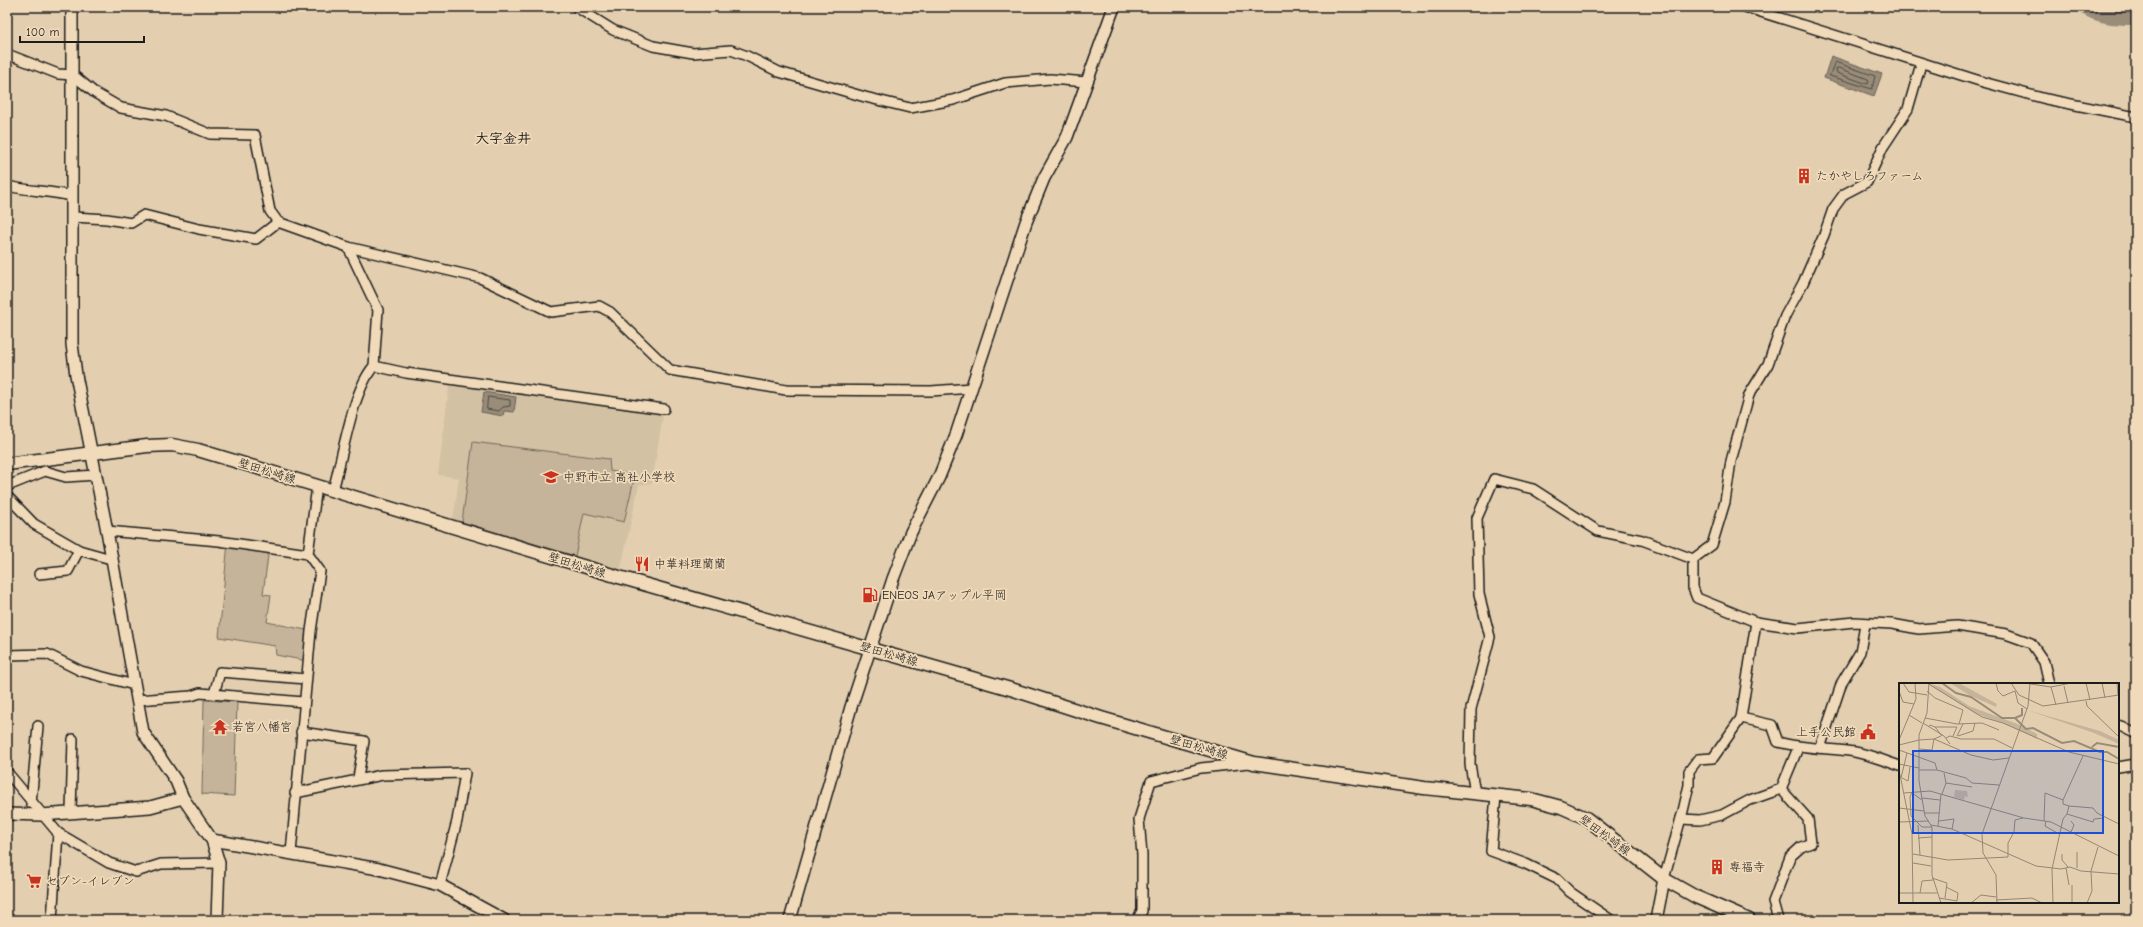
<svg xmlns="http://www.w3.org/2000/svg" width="2143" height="927" viewBox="0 0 2143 927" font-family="'Comic Neue','Klee One',sans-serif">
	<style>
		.built { fill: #d3c1a4 }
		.green { fill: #c6b49a; stroke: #71685b }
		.water { fill: #998c79; stroke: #675f54 }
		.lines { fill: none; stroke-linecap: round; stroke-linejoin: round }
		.shore { stroke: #4e4941; stroke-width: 1 }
		.river { stroke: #998c79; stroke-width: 15 }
		.minor-casing { stroke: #1c1c1c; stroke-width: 12 }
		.tertiary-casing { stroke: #1c1c1c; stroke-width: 14 }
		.secondary-casing { stroke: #1c1c1c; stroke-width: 15 }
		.minor { stroke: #f0dab9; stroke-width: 9 }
		.tertiary { stroke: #f0dab9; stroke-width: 11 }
		.secondary { stroke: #f0dab9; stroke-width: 12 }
		.labels { text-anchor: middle; stroke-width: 3.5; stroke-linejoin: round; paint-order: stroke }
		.poi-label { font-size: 12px; fill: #1c1c1c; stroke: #f0dab9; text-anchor: start }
		.street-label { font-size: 12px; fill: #1c1c1c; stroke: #f0dab9 }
		.quarter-label { font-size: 14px; font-weight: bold; fill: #1c1c1c; stroke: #f0dab9 }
		.inset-river { fill: none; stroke: #998c79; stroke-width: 2 }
		.inset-road { fill: none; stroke: #938775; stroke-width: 1 }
		.view { fill: #1d4ed8; fill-opacity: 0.15; stroke: #1d4ed8; stroke-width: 2 }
		.inset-edge { fill: none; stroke: #1c1c1c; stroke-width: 2 }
	</style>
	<rect width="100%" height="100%" fill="#e3cfb0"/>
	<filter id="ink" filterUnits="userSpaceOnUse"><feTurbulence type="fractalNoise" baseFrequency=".025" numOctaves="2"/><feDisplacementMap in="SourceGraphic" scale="8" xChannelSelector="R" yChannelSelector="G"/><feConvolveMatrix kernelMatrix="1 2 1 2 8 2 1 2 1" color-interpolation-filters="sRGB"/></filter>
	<g filter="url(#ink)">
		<path class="built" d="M450,379L664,409L652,483L639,485L619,577L452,527L459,478L438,475Z"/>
		<g class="green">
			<path d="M473,442L609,459L610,471L635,475L624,522L584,513L575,556L462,522Z"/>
			<path d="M228,542L269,548L263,594L271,595L267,622L311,631L307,661L276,655L275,646L219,637Z"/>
			<path d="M204,700L237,702L234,796L202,794Z"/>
		</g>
		<g class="water">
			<path d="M1831,56L1882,74L1874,96L1824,78Z"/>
			<path d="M484,392L516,397L514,412L504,411L503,416L481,412Z"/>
		</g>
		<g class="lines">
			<g class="shore">
				<path d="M1835,62L1875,76L1872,89L1830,76Z"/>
				<path d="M1839,68L1868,79L1869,83L1867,84L1837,73L1836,69Z"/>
				<path d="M488,397L510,400V406L503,407L499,411L487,409Z"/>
			</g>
			<path class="river" d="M2084,7C2101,17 2117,19 2136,17"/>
			<g class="minor-casing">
				<g id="minor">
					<path d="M576,7L613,30L653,46L693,53L731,50L747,56L779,72L865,97L910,108L953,100L1005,83L1050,79L1087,82"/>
					<path d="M1745,7L1983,82L2046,99L2136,117"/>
					<path d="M7,54L58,74L73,75L95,93L121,108L166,116L210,134L255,135L270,211L278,222"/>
					<path d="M7,186C29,191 51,191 72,196"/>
					<path d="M73,217L107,219L131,223L144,215L199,229L256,239L278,222L348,247L480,278L551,312L599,306L610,312L670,370L786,390L931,391L972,388"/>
					<path d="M374,366L406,373L664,409"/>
					<path d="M7,484L10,485L45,471L66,477L96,475"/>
					<path d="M333,490C343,456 352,391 374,366L378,310L348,247"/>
					<path d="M7,496L34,524L79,550L111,559"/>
					<path d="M107,531L219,541L308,554"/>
					<path d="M1693,559L1712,545L1725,502L1731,461L1749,395L1768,364L1785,316L1803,283L1824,235L1833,209L1844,194L1867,182L1883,147L1908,109L1921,64"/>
					<path d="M39,574L68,571L79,550"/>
					<path d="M7,655L47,654L81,671L134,685"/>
					<path d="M214,694L220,672L306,679"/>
					<path d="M137,700L191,696L200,693L303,702"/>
					<path d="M1741,718L1772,725L1778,742C1803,749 1829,748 1855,752C1870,755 1885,761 1900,766"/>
					<path d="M2118,725L2136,734"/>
					<path d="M301,732L364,741L358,778"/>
					<path d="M1820,748L1842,682L1860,652L1865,624"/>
					<path d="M2118,767L2136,764"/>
					<path d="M7,772L58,833L109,863L136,872L161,864L219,863"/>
					<path d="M295,793L382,775L465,773L457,821L440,885"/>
					<path d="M1475,793L1470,764L1471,709L1490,637L1479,594L1477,518L1494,479L1533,489L1598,531L1642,540L1693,559V588L1697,598L1756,622L1798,628L1854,622L1892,624L1919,629L1957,626L2006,634L2031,643L2044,662L2049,684"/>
					<path d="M1496,796L1491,851L1526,864L1557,879L1570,892L1611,920"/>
					<path d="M31,803L38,726"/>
					<path d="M71,812L73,739"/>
					<path d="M1681,819L1700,820L1722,815L1750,800L1781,789L1798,748"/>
					<path d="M291,853L311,631L320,571L308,554L317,486"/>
					<path d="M1664,879L1683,811L1689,785V771L1698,759L1713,758L1741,718L1756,622"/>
					<path d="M52,920L58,833"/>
					<path d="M1137,920L1142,911V855L1139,819L1151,781L1201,768L1249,763"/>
					<path d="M1778,920L1773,902L1790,857L1801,847L1811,843L1808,819L1781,789"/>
				</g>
			</g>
			<g class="tertiary-casing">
				<g id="tertiary">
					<path d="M72,7V344L76,375L107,531L143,732L176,781L183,798L212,840L219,863L217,920"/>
					<path d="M7,814L41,815L150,807L183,798"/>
					<path d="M212,840L379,869L440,885L504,920"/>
					<path d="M790,920L851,707L893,579L911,532L939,477L956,435L1026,222L1044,178L1067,137L1114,7"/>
					<path d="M1656,920L1664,879"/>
				</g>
			</g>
			<g class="secondary-casing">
				<path id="secondary" d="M7,464L147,446L172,445L198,450L619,577L1014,690L1101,718L1254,763L1424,788L1531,799L1561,807L1586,818L1664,879L1696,897L1749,920"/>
			</g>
			<use href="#minor" class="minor"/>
			<use href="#tertiary" class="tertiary"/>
			<use href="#secondary" class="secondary"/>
		</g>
	</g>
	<defs>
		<g id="building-bare" transform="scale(1.2)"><path d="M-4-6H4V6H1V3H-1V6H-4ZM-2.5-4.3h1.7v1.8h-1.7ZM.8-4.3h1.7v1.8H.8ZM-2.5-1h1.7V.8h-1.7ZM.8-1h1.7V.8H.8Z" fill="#c8321e" stroke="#f0dab9" stroke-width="2.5" paint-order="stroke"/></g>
		<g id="school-bare" transform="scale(1.2)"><path d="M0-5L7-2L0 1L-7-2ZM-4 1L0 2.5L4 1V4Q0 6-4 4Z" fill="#c8321e" stroke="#f0dab9" stroke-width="2.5" paint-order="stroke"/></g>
		<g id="restaurant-bare" transform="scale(1.2)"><path d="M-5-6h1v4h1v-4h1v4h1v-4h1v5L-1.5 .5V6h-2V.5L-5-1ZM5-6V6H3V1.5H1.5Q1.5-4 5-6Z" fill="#c8321e" stroke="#f0dab9" stroke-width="2.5" paint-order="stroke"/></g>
		<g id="fuel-bare" transform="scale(1.2)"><path d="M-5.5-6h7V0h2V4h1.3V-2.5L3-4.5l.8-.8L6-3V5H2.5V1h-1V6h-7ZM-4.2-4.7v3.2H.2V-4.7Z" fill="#c8321e" stroke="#f0dab9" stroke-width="2.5" paint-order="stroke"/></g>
		<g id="temple-bare" transform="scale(1.2)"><path d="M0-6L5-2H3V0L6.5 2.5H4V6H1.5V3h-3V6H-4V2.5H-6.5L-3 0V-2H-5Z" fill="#c8321e" stroke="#f0dab9" stroke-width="2.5" paint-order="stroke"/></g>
		<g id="civic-bare" transform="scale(1.2)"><path d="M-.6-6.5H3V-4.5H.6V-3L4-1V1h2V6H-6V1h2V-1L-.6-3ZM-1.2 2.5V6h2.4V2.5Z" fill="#c8321e" stroke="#f0dab9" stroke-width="2.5" paint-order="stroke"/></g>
		<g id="supermarket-bare" transform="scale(1.2)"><path d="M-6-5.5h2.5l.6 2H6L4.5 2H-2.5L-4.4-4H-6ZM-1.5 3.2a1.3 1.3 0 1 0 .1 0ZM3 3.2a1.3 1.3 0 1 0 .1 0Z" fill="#c8321e" stroke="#f0dab9" stroke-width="2.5" paint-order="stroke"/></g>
	</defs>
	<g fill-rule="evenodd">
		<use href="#building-bare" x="1804" y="176"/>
		<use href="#school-bare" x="551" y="477"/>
		<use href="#restaurant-bare" x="642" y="564"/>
		<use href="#fuel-bare" x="870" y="595"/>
		<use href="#temple-bare" x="220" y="727"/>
		<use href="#civic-bare" x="1868" y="732"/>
		<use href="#building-bare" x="1717" y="867"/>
		<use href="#supermarket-bare" x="34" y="881"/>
	</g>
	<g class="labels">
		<g class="poi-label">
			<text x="1816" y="180">たかやしろファーム</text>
			<text x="563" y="481">中野市立 高社小学校</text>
			<text x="654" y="568">中華料理蘭蘭</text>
			<text x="882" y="599">ENEOS JAアップル平岡</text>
			<text x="232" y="731">若宮八幡宮</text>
			<text x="1856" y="736" text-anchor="end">上手公民館</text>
			<text x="1729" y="871">専福寺</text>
			<text x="46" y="885">セブン-イレブン</text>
		</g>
		<g class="street-label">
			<text transform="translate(267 471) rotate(17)" y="4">壁田松崎線</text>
			<text transform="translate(577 565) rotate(17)" y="4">壁田松崎線</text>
			<text transform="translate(889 654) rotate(16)" y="4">壁田松崎線</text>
			<text transform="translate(1199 747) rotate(16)" y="4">壁田松崎線</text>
			<text transform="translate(1605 835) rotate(36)" y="4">壁田松崎線</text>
		</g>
		<g class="quarter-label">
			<text x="503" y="143">大字金井</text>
		</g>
	</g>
	<g transform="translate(1899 683)">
		<rect width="220" height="220" fill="#e3cfb0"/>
		<path d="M28,0L41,4L70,23L121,42L138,51V56L104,40L77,31ZM51,0H60L98,21L97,24L70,12ZM128,27L201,48L220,57V61L195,50ZM56,107L68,108L69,114L66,113L65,117L55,114Z" fill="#c6b49a"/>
		<path class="inset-river" d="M43,0L57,10L72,14L103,35H116L127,46L134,45L163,60L175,58L201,69H208L220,76M116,35L123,32V25M193,64L198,60L220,64"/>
		<path class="inset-road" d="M4,0L10,9L28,12M28,0L83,34L104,40L170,69L220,81M30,0L28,30L20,52V98L26,133L33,144V192L42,220M97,0L99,8L104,13L116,8L119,20L128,26M112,0L120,12L144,23L220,12M125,0L152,4L172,0M187,0L191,17M203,0L206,15M218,0L219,12M165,3L169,20M152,4L157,22M0,8L4,19L15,21M28,8L36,15L64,27M187,18L188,23L220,54M10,32L23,40M26,35L58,41L83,40L100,47M24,40L45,53L51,61M60,41L64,27M29,44L31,42L36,44L43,53M36,44H58L54,53M58,53L64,41M59,53L74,48L76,40M47,55L51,53L62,56H95L113,65M0,57L17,16L16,0M20,57L35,56L72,72L94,77L110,75M0,62L20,57M20,66L33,67L35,56L42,53M0,67L36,80L38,87M0,81L20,85M0,87L13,151L14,220M20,87H38L67,95L73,100L100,102M2,95L8,70M3,95L9,98L11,84M47,100L73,104M13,109L11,114L12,133L23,144H33M5,110L31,108L125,135L152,139L220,173M13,110L23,117M43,111L47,100L45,90M23,115L41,117M164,117L184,73M0,125L25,128M26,130H40M168,131L194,139L195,136L205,135M40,138L55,136L53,146M145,138L146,110L164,117V121L170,123L194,125L198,130L220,141M147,138L146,143L160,151M0,139L30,138M19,142L21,172M32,142L53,146L137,183L162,186L171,184L182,188L220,191M39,143L42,111M172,149L175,142L172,138M19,155L33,154M14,171L49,177L109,174V160L115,149L116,137L124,135M163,171V177L169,184M14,180L32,183M167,185L170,202M178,185V169M33,195L48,200L46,215M0,210H38M21,210L23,198L34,197M40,215L58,218L59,210L47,204M97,217L133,215L143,220M72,220L82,212L97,214M98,220L97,192L84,170L83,151L129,23L131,0M154,220L153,186L164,136L168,131L170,123M173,220V202M188,220L193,208L192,188L199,164"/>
		<path class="view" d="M14,68H204V150H14Z"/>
		<rect width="220" height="220" class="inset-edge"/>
	</g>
	<rect width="2143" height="927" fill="none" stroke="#f0dab9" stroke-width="24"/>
	<rect x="12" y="12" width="2119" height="903" fill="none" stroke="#1c1c1c" stroke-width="1.5" filter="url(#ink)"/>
	<path d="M20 36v6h124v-6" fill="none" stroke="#1c1c1c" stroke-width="2"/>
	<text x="26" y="36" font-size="12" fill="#1c1c1c" stroke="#f0dab9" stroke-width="3" paint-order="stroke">100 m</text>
</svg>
